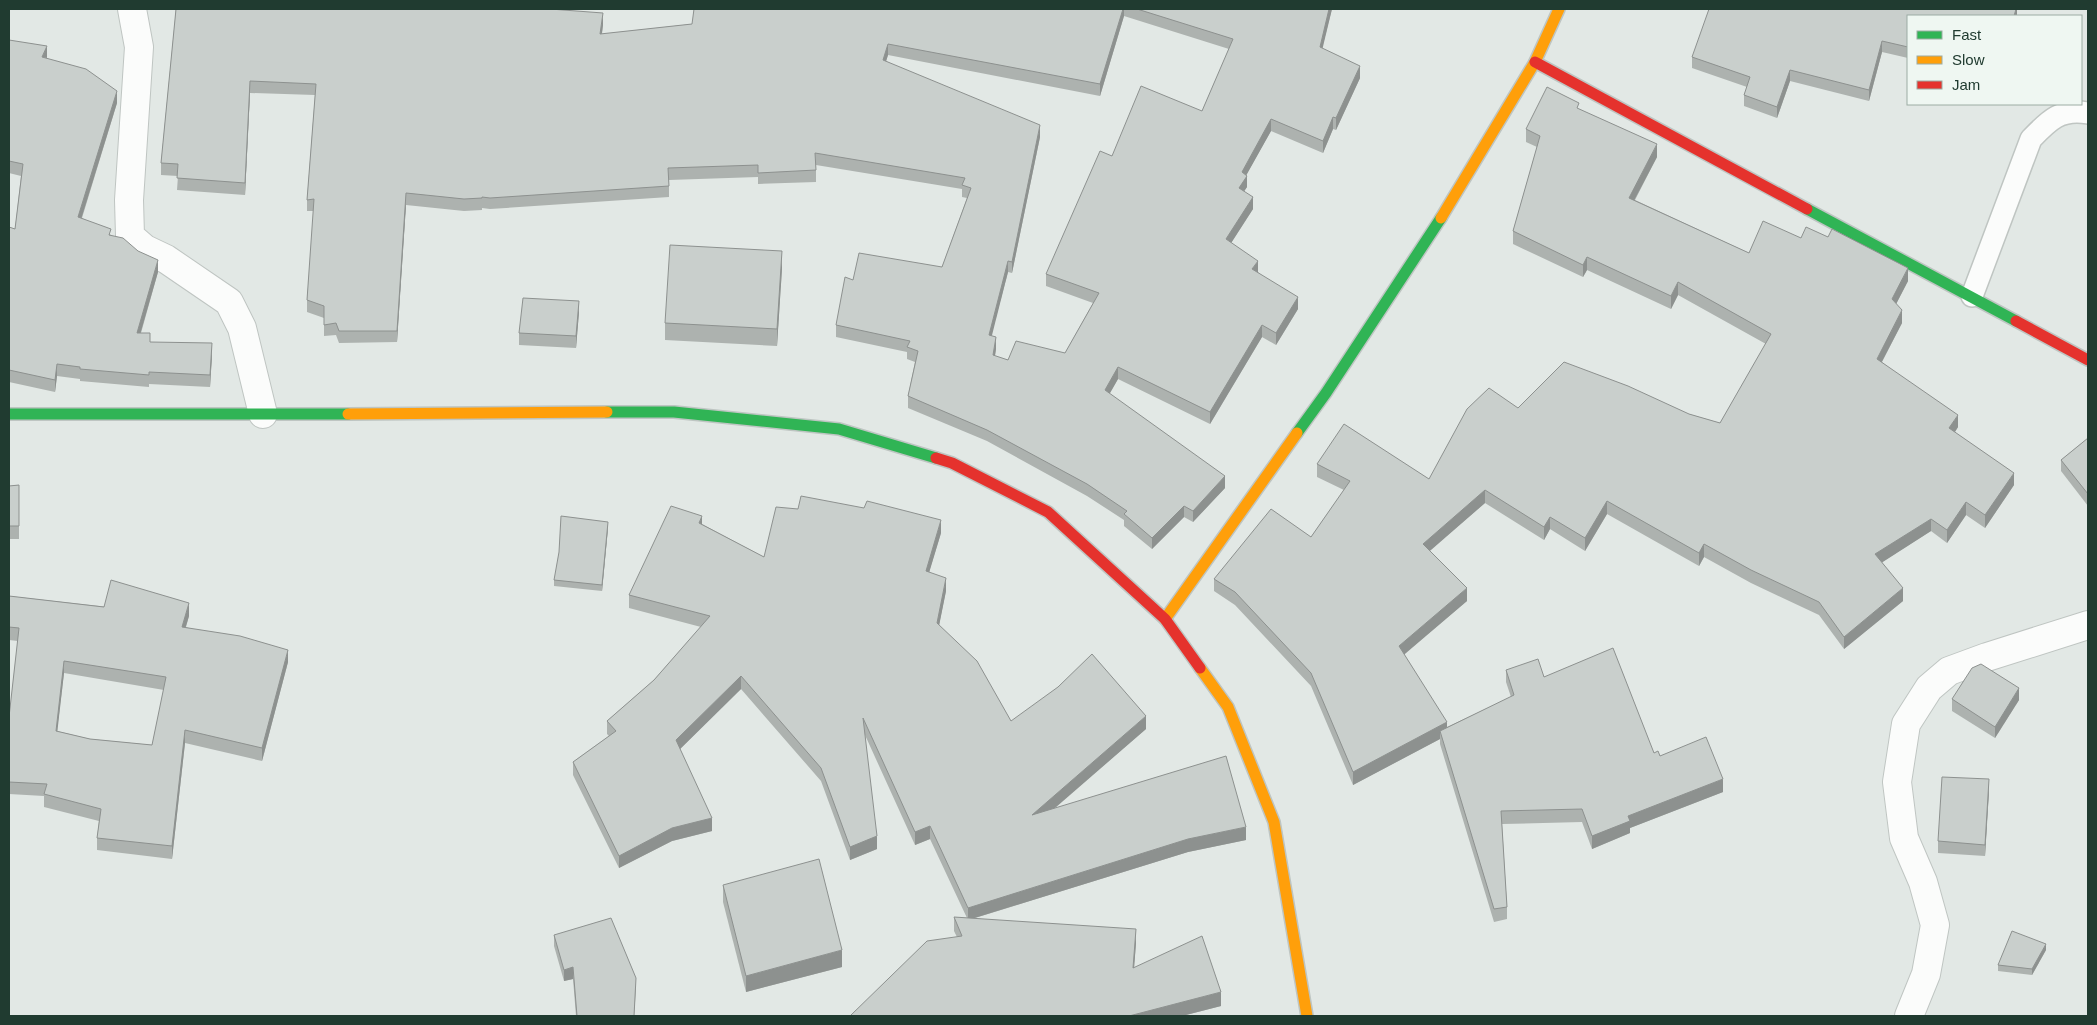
<svg xmlns="http://www.w3.org/2000/svg" width="2097" height="1025" viewBox="0 0 2097 1025" font-family="Helvetica,sans-serif">
	<style>
		.lines { fill: none; stroke-linecap: round; stroke-linejoin: round }
		.lane-casing { stroke: #bfc5c2; stroke-width: 24 }
		.street-casing { stroke: #bfc5c2; stroke-width: 30 }
		.fast-casing { stroke: #bec5c2; stroke-width: 14 }
		.slow-casing { stroke: #bec5c2; stroke-width: 14 }
		.jam-casing { stroke: #bec5c2; stroke-width: 14 }
		.lane { stroke: #fbfcfb; stroke-width: 21 }
		.street { stroke: #fbfcfb; stroke-width: 28 }
		.fast { stroke: #30b455; stroke-width: 11 }
		.slow { stroke: #ff9f0a; stroke-width: 11 }
		.jam { stroke: #e5322d; stroke-width: 11 }
		.wall { fill: #adb2af; fill-rule: evenodd }
		.shaded-wall { fill: #8d918f }
		.building { fill: #c9cfcc; stroke: #8d918f; fill-rule: evenodd }
	</style>
	<rect width="100%" height="100%" fill="#e2e8e5"/>
	<g class="lines">
		<g class="lane-casing">
			<path id="lane" d="M1972,296L2031,139C2049,120 2061,108 2088,113"/>
		</g>
		<g class="street-casing">
			<g id="street">
				<path d="M132,9L139,47L129,200L130,236L145,249L166,259L229,302L242,328L263,414"/>
				<path d="M1909,1016L1926,974L1935,925L1923,882L1904,838L1897,782L1906,724L1929,688L1949,671L1987,657L2088,625"/>
			</g>
		</g>
		<g class="fast-casing">
			<g id="fast">
				<path d="M1807,209L2016,321"/>
				<path d="M607,412H674L839,429L936,458"/>
				<path d="M9,414H348"/>
				<path d="M1297,433L1326,393L1441,218"/>
			</g>
		</g>
		<g class="slow-casing">
			<g id="slow">
				<path d="M1441,218L1535,62L1559,9"/>
				<path d="M348,414L607,412"/>
				<path d="M1165,619L1297,433"/>
				<path d="M1200,668L1228,707L1274,822L1307,1016"/>
			</g>
		</g>
		<g class="jam-casing">
			<g id="jam">
				<path d="M1535,62L1807,209"/>
				<path d="M2016,321L2088,360"/>
				<path d="M936,458L952,463L1048,512L1165,619L1200,668"/>
			</g>
		</g>
		<use href="#lane" class="lane"/>
		<use href="#street" class="street"/>
		<use href="#fast" class="fast"/>
		<use href="#slow" class="slow"/>
		<use href="#jam" class="jam"/>
	</g>
	<g class="wall">
		<path d="M176,9L603,25L602,34L692,24L800,9H1332L1322,48L1360,78L1336,130L1333,129L1323,153L1271,131L1246,175L1247,187L1244,191L1253,209L1231,243L1258,272L1298,309L1276,345L1262,337L1210,424L1118,379L1109,394L1225,488L1193,522L1184,517L1152,549L1124,526V520L1087,496L987,441L908,408V396L915,362L907,359V352L836,337V325L853,280L942,267L967,198L962,197V189L816,165V182L758,184V177L669,180V197L490,209L482,208V210L464,211L406,205L397,342L339,343L336,335L324,336V318L307,312V300L314,211H307V200L315,95L250,93L245,195L177,190L178,176L161,175V163ZM1124,16L1229,49L1202,111L1046,274V286L1093,303L1065,353L1008,360L995,356L996,349L991,336L1008,272L1012,273L1040,137L886,61L888,55L1100,96Z"/>
		<path d="M1916,9H2017V16H1908V58L1882,52L1869,101L1790,81L1777,118L1744,106V95L1747,87L1692,68V57Z"/>
		<path d="M9,40L47,58L117,103L82,218L111,235L158,272L141,333L150,342L212,355L210,387L149,384V387L80,381V379L57,376L55,392L9,382V227L15,229L21,176L9,173Z"/>
		<path d="M1579,109L1657,157L1635,200L1749,253L1801,238L1908,281L1896,304L1902,323L1882,362L1958,427L1955,432L2014,485L1985,528L1966,515L1947,543L1931,531L1882,562L1903,601L1844,649L1819,615L1751,583L1704,557L1699,566L1607,514L1585,551L1550,529L1544,540L1485,503L1429,551L1467,601L1404,654L1447,727L1511,697L1506,682V670L1544,677L1654,753L1660,756L1723,792L1630,828V833L1592,849L1582,822L1502,824L1507,907V919L1494,922L1440,744V739L1353,785L1311,686L1235,605L1214,591V579L1311,537L1344,490L1317,477V464L1429,479L1518,408L1689,414L1720,423L1766,344L1678,295L1671,309L1587,270L1583,277L1513,244V231L1537,147L1526,142V129Z"/>
		<path d="M782,268L777,346L665,340V323Z"/>
		<path d="M579,312L576,348L519,345V333Z"/>
		<path d="M2088,438V506L2061,471V460Z"/>
		<path d="M19,485V539H9V486Z"/>
		<path d="M702,524L764,557L941,533L929,572L946,591L939,625L1011,721L1146,729L1054,808L1246,840L1188,852L975,918L1136,943L1134,967L1221,1006L1182,1016H850L957,937L954,931V917L967,918L930,839L915,845L865,735L877,849L850,860L821,781L741,689L680,749L712,831L672,841L619,868L573,775V762L609,736L607,734V721L654,680L701,627L629,608V595Z"/>
		<path d="M608,528L602,591L554,586V580Z"/>
		<path d="M9,596L189,616L186,627L288,662L262,761L185,743L172,859L97,850V838L99,821L44,807V796L9,794V717L18,641L9,640ZM64,673L164,690L152,745L90,739L57,731Z"/>
		<path d="M1952,699L2019,700L1995,738L1952,711Z"/>
		<path d="M1989,791L1985,856L1938,853V841Z"/>
		<path d="M723,885L842,967L746,992L723,902Z"/>
		<path d="M554,935L636,989L634,1016H576L573,979L564,981L554,946Z"/>
		<path d="M2046,950L2032,975L1998,971V965Z"/>
	</g>
	<g class="shaded-wall">
		<path d="M1123,9H1124V16L1100,96V84Z"/>
		<path d="M1329,9H1332L1320,59V47Z"/>
		<path d="M2016,9H2017V16H2014Z"/>
		<path d="M603,13V25L600,46V34Z"/>
		<path d="M1882,41V52L1869,101V90Z"/>
		<path d="M888,44V55L883,71V60Z"/>
		<path d="M47,46V58L42,57Z"/>
		<path d="M1360,66V78L1336,130V118Z"/>
		<path d="M1790,70V81L1777,118V107Z"/>
		<path d="M250,81V93L245,195V183Z"/>
		<path d="M117,91V103L78,229V217Z"/>
		<path d="M1333,117V129L1323,153V141Z"/>
		<path d="M1271,119V131L1242,183L1247,176V187L1239,199V188L1242,172Z"/>
		<path d="M1040,125V137L1012,273V262Z"/>
		<path d="M1657,144V157L1629,210V198Z"/>
		<path d="M406,193V205L397,342V331Z"/>
		<path d="M1253,197V209L1226,251V239Z"/>
		<path d="M782,251V268L777,346V329Z"/>
		<path d="M1587,257V270L1583,277V265Z"/>
		<path d="M158,260V272L137,345V333Z"/>
		<path d="M1008,261V272L989,347V335Z"/>
		<path d="M1258,261V273L1252,269Z"/>
		<path d="M1908,268V281L1892,312V299Z"/>
		<path d="M1678,282V295L1671,309V296Z"/>
		<path d="M1298,297V309L1276,345V333Z"/>
		<path d="M579,301V312L576,348V336Z"/>
		<path d="M1902,310V323L1877,371V359Z"/>
		<path d="M1262,325V337L1210,424V412Z"/>
		<path d="M996,337V349L993,367V355Z"/>
		<path d="M212,343V355L210,387V375Z"/>
		<path d="M57,364V376L55,392V380Z"/>
		<path d="M1118,367V379L1105,402V390Z"/>
		<path d="M1958,415V427L1949,441V428Z"/>
		<path d="M2014,473V485L1985,528V515Z"/>
		<path d="M1225,476V488L1193,522V511Z"/>
		<path d="M1485,490V503L1423,557V544Z"/>
		<path d="M1607,501V514L1585,551V538Z"/>
		<path d="M1966,502V515L1947,543V530Z"/>
		<path d="M1184,506V517L1152,549V538Z"/>
		<path d="M702,516V529L699,523Z"/>
		<path d="M1550,517V529L1544,540V527Z"/>
		<path d="M1931,519V531L1875,567V554Z"/>
		<path d="M941,520V533L926,583V571Z"/>
		<path d="M608,522V528L602,591V585Z"/>
		<path d="M1704,544V557L1699,566V553Z"/>
		<path d="M946,578V591L937,636V623Z"/>
		<path d="M1467,588V601L1399,659V646Z"/>
		<path d="M1903,588V601L1844,649V637Z"/>
		<path d="M189,603V616L182,639V627Z"/>
		<path d="M288,650V662L262,761V748Z"/>
		<path d="M64,661V673L56,743V731Z"/>
		<path d="M741,676V689L676,753V740Z"/>
		<path d="M2019,688V700L1995,738V727Z"/>
		<path d="M1146,716V729L1032,828V815Z"/>
		<path d="M1447,722V735L1440,731V739L1353,785V772Z"/>
		<path d="M185,730V743L172,859V846Z"/>
		<path d="M1723,779V792L1630,828V833L1592,849V836L1628,816Z"/>
		<path d="M1989,779V791L1985,856V845Z"/>
		<path d="M712,818V831L672,841L619,868V856L672,828Z"/>
		<path d="M930,826V839L915,845V832Z"/>
		<path d="M1246,827V840L1188,852L968,920V908L1188,839Z"/>
		<path d="M877,836V849L850,860V847Z"/>
		<path d="M1136,929V943L1133,982V968Z"/>
		<path d="M2046,944V950L2032,975V969Z"/>
		<path d="M842,950V967L746,992V976Z"/>
		<path d="M573,967V979L564,981V970Z"/>
		<path d="M1221,992V1006L1182,1016H1129Z"/>
	</g>
	<g class="building">
		<path d="M176,9H550L603,13L600,34L692,24L694,9H1123L1100,84L888,44L883,60L1040,125L1012,262L1008,261L989,335L996,337L993,355L1008,360L1016,341L1065,353L1099,293L1046,274L1100,151L1112,156L1141,86L1202,111L1233,39L1137,9H1329L1320,47L1360,66L1336,118L1333,117L1323,141L1271,119L1242,172L1247,176L1239,188L1253,197L1226,239L1258,261L1252,269L1298,297L1276,333L1262,325L1210,412L1118,367L1105,390L1225,476L1193,511L1184,506L1152,538L1124,514L1127,511L1087,484L987,430L908,396L918,351L907,347L910,341L836,325L845,277L853,280L859,253L942,267L971,188L962,185L965,178L815,153L816,170L758,173V165L668,168L669,186L490,198L482,197V198L464,199L406,193L397,331H339L336,323L324,325V306L307,300L314,199L307,200L316,84L250,81L245,183L177,178L178,164L161,163Z"/>
		<path d="M1709,9H2016L2014,16H1908V47L1882,41L1869,90L1790,70L1777,107L1744,95L1750,77L1692,57Z"/>
		<path d="M9,40L47,46L42,57L86,69L117,91L78,217L111,229L109,235L123,238L138,251L158,260L137,333H150V342L212,343L210,375L149,372V375L80,369V367L57,364L55,380L9,370V227L15,229L23,164L9,161Z"/>
		<path d="M1547,87L1579,103L1577,108L1657,144L1629,198L1749,253L1763,221L1801,238L1806,227L1828,237L1832,229L1908,268L1892,299L1902,310L1877,359L1958,415L1949,428L2014,473L1985,515L1966,502L1947,530L1931,519L1875,554L1903,588L1844,637L1819,602L1751,570L1704,544L1699,553L1607,501L1585,538L1550,517L1544,527L1485,490L1423,544L1467,588L1399,646L1447,722L1353,772L1311,673L1235,592L1214,579L1271,509L1311,537L1350,481L1317,464L1344,424L1429,479L1467,409L1489,388L1518,408L1564,362L1628,386L1689,414L1720,423L1771,334L1678,282L1671,296L1587,257L1583,265L1513,231L1540,136L1526,129Z"/>
		<path d="M670,245L782,251L777,329L665,323Z"/>
		<path d="M523,298L579,301L576,336L519,333Z"/>
		<path d="M2088,438V494L2061,460Z"/>
		<path d="M19,485V526H9V486Z"/>
		<path d="M801,496L864,508L867,501L941,520L926,571L946,578L937,623L977,661L1011,721L1058,687L1092,654L1146,716L1032,815L1226,756L1246,827L1188,839L968,908L930,826L915,832L863,718L877,836L850,847L821,768L741,676L676,740L712,818L672,828L619,856L573,762L616,731L607,721L654,680L710,616L629,595L671,506L702,516L699,523L764,557L776,507L798,509Z"/>
		<path d="M561,516L608,522L602,585L554,580L559,552Z"/>
		<path d="M111,580L189,603L182,627L240,636L288,650L262,748L185,730L172,846L97,838L101,809L44,794L47,784L9,782V717L19,628L9,627V596L104,607ZM64,661L166,677L152,745L90,739L56,731Z"/>
		<path d="M1613,648L1654,753L1658,751L1660,756L1706,737L1723,779L1628,816L1630,821L1592,836L1582,809L1501,811L1507,907L1494,909L1440,731L1514,695L1506,670L1538,659L1544,677Z"/>
		<path d="M1981,664L2019,688L1995,727L1952,699L1972,668Z"/>
		<path d="M1942,777L1989,779L1985,845L1938,841Z"/>
		<path d="M819,859L842,950L746,976L723,885Z"/>
		<path d="M954,917L1136,929L1133,968L1202,936L1221,992L1129,1016H850L927,941L962,936Z"/>
		<path d="M611,918L636,978L634,1016H577L573,967L564,970L554,935Z"/>
		<path d="M2012,931L2046,944L2032,969L1998,965Z"/>
	</g>
	<rect width="2097" height="1025" fill="none" stroke="#203b30" stroke-width="20"/>
	<rect x="1907" y="15" width="175" height="90" fill="#eff7f2" stroke="#9caca4"/>
	<rect x="1917" y="31" width="25" height="8" fill="#30b455" stroke="#9caca4"/>
	<text x="1952" y="40" font-size="15" fill="#203b30">Fast</text>
	<rect x="1917" y="56" width="25" height="8" fill="#ff9f0a" stroke="#9caca4"/>
	<text x="1952" y="65" font-size="15" fill="#203b30">Slow</text>
	<rect x="1917" y="81" width="25" height="8" fill="#e5322d" stroke="#9caca4"/>
	<text x="1952" y="90" font-size="15" fill="#203b30">Jam</text>
</svg>
